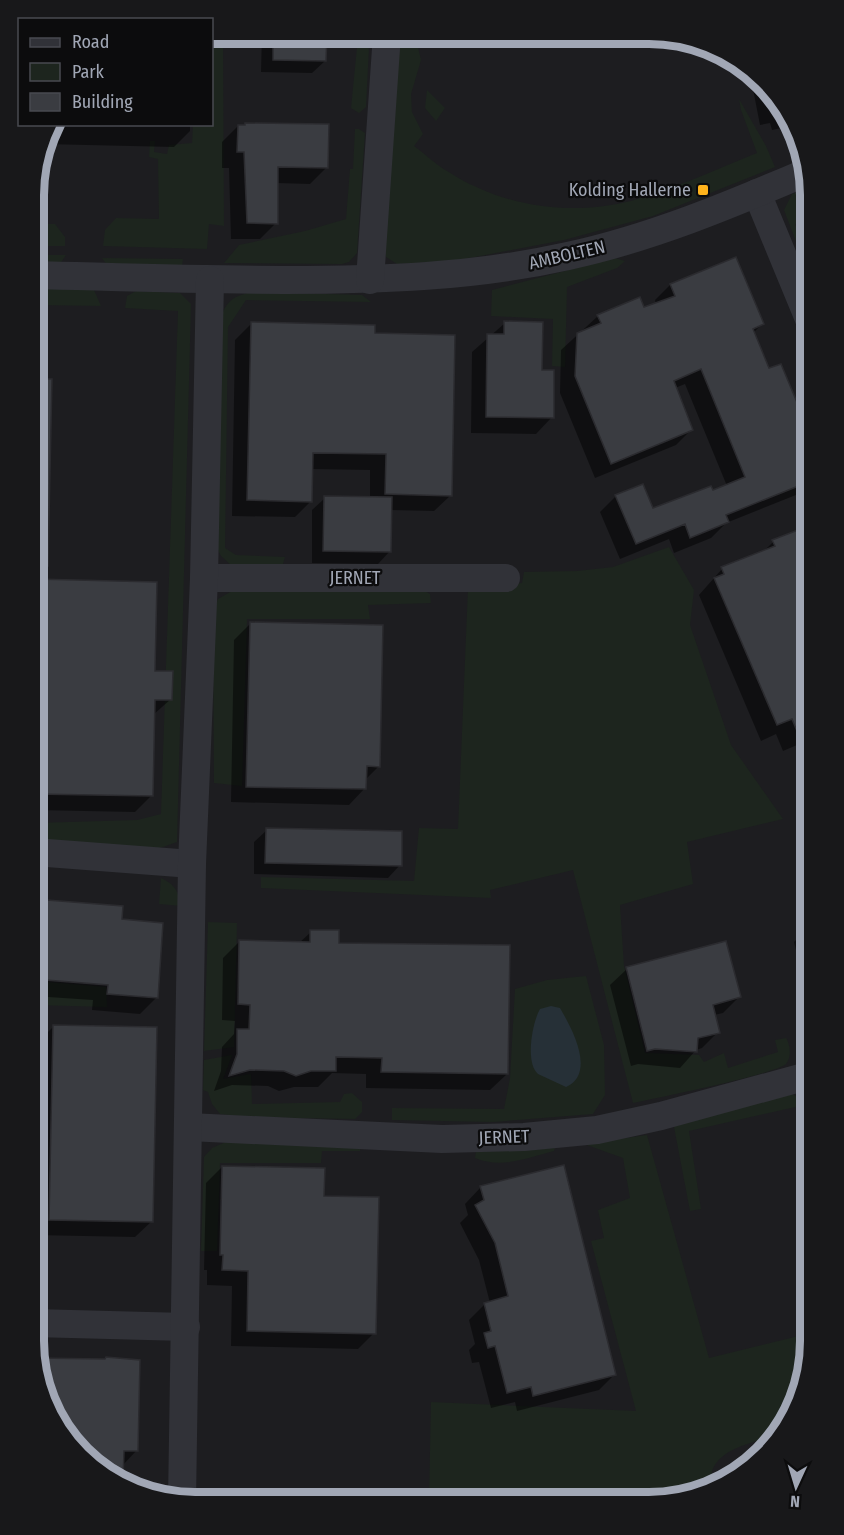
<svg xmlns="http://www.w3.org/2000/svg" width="844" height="1535" viewBox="0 0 844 1535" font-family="'Fira Sans Condensed',sans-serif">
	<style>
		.built { fill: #1d1d20 }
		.green { fill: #1d251e }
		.water { fill: #263037 }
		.shadow { fill: #0007 }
		.building { fill: #3a3c41; stroke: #2b2b2f; stroke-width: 1.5 }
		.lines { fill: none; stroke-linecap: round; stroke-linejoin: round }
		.minor { stroke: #313238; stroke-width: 28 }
		.poi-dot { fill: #ffb31c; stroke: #0c0c0d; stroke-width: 2 }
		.labels { text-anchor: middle; stroke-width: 4.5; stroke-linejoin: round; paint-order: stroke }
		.poi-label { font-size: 18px; fill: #a1a7b5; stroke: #0c0c0d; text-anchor: end }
		.street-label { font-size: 18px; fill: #a1a7b5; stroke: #0c0c0d }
		.rim { fill: none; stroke: #a1a7b5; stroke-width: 8 }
	</style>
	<rect width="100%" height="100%" fill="#111112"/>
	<path class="built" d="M212,33L680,36L756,73L802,143L811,195V1351L777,1439L701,1493L649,1502L173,1501L96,1468L42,1392L33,1340L34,174L49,125L212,124Z"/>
	<g class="green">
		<path d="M212,33H223L224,226L209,224L207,249L103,246L105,230L116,218L159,219L158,159L149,157L150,141H155L154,152L167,154L169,145L192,143L193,125L212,124Z"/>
		<path d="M397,34H415L421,60L411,94L412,112L423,134L414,146C425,154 435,164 447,171C504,208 576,218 641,198C681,186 719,168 757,153L741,110L739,99L766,146L775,167L653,216L564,240L454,261L397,264L386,257L382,244Z"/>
		<path d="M363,44L369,48L366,107L359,113L351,108L357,47Z"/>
		<path d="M427,90L445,108L436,121L425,108Z"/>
		<path d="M355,129H359L365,133L357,253L349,262L342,264L224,263L239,245L305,231L346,219L350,169H353Z"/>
		<path d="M810,188L811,216L795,224L803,245L797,244L784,210L792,194Z"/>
		<path d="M34,224H55L65,237V246H34Z"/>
		<path d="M34,255H66L60,264L34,263Z"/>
		<path d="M102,258L183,259L182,266H108Z"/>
		<path d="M615,258L625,261L617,268L567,287L565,367L552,366L553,319L491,316L492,290Z"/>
		<path d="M34,288L94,290L101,306L34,305Z"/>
		<path d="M136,291L180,293L191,304L177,842L157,849L35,840L34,823L137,820L161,814L178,311L125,308L127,296Z"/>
		<path d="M252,292L362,295L371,302L246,300L228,327L225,548L236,555L285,557L283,564L233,567L221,556L214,542L219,320C228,300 231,297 252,292Z"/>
		<path d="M669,547L694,590L690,625L731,745L783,819L687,842L693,884L620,905L624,966L645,1053L699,1055L704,1062L724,1053L728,1068L778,1052L775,1040L786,1038C790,1044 792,1057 786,1064C775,1074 656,1098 633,1103L573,870L490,890L491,898L261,888V877L414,881L419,828L458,829L468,588L522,583L524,572L577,571L613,567Z"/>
		<path d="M418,587L430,594L431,603L368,605L370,619H247L242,786L214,783L213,611L218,599L232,591Z"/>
		<path d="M161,878C175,885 178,890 181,906L159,904Z"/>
		<path d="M208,922L237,923L234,1047L204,1051Z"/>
		<path d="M586,976L604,1045L605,1095L593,1114L493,1122L392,1120V1108L504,1109L510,1078L515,989L547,980Z"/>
		<path d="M33,981L106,987L107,1007L33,1005Z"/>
		<path d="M232,1055L223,1079L251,1074L252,1104L340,1102L344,1094L352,1093L362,1102V1112L355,1119L244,1117L220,1114L212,1104L208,1092L203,1090L204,1060Z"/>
		<path d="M787,1092C803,1098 811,1106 811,1123L805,1126L800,1106L689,1131L701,1209L690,1211L674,1127L676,1121Z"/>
		<path d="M647,1135L709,1358L811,1333V1351L779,1435C754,1442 704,1450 712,1486L701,1493L649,1502L429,1501L431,1402L636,1411L591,1241L604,1238L598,1210L630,1198L623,1158L584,1144Z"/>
		<path d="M228,1141L360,1144V1151H322L321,1163H220L217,1251H201L204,1157L212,1148Z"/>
		<path d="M555,1148L554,1151C527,1158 501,1169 475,1158L476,1151Z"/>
	</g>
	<path class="water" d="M551,1006L560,1008C571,1027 597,1073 566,1087L538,1074C525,1063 532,1023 540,1009Z"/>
	<g class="shadow">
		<path d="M262,33L334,34L331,37H325V61L312,73L261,72Z"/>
		<path d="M755,73H756L791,126L772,130L770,123L760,125L752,84L757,79Z"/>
		<path d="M49,124H190V131L174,147L43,144Z"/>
		<path d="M238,126L326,168L310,184L276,183V223L260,239H231L229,168H222V142Z"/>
		<path d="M670,285L762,324L753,333L768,370L811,440V489L726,523L711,538L674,553L669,539L620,559L600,512L616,496L652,510L727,486L685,384L675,388L692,429L676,445L595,478L560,393L561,350L598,316L643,309L656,304L655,300Z"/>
		<path d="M505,323L541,371L552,417L536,434L471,433L472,352Z"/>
		<path d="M251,324L373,334L451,495L434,511L390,510V551L378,564L312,563V510L325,498H370V470L311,469V501L295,517L232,516L235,340Z"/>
		<path d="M811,526V739L783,751L776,734L761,741L699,595L722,569L763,552L773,542Z"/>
		<path d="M36,581L154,672L171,699L153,715L151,796L135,812L34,810V583Z"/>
		<path d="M250,624L379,766L365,780V788L349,805L231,802L234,640Z"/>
		<path d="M267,830L400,865L388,878L254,874V842Z"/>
		<path d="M34,901L121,908L120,921L156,998L140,1014L92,1010L93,1000L33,996Z"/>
		<path d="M810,926L811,989L806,990L794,942Z"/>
		<path d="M311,932L338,944L507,1074L490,1090L366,1088V1074L332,1073L318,1087H294L279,1091L268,1086L232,1085L214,1091L221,1071L222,1047L234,1034L235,1021L222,1020L223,958L239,942L299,943Z"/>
		<path d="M627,969L739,997L723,1013L714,1015L718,1032L702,1048L696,1050L680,1068L638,1064L631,1066L610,985Z"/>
		<path d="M54,1026L152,1221L135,1237L33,1235L38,1042Z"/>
		<path d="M222,1167L323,1198L374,1333L358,1349L231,1346L232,1286L207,1285V1270H204L206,1183Z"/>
		<path d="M481,1187L615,1374L599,1390L517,1411L515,1402L491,1408L479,1362L472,1363L469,1350L475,1344L469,1320L485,1304L490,1303L479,1260L460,1223L468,1215L465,1204Z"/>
		<path d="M36,1359L104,1361L137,1450L122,1466V1479L96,1468L42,1392Z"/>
	</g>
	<g class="building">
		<path d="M273,33L327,34L326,61L273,60Z"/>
		<path d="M245,123L329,124L328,168L278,167V224L247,223L244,152H237L238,125H245Z"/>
		<path d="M736,257L764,324L753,329L769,368L781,364L811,436V481L726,515L729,522L690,538L685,524L636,544L615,495L643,484L653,508L711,486L713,490L745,477L701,369L674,381L693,430L611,464L575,376L577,333L601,323L597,315L640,297L644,307L675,296L670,284Z"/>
		<path d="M504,321L543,322L542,370H554V418L486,417L487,334H504Z"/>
		<path d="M251,322L375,325V333L455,335L452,496L385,494L386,454L313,453L312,502L247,500Z"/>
		<path d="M34,379H52L48,566H34Z"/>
		<path d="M324,496L392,497L391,552L323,551Z"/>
		<path d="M811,525V731L799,736L792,719L777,725L714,578L724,574L721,567L775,546L772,540Z"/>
		<path d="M35,579L157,582L155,671H173L172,700H155L153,796L34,794Z"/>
		<path d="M250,622L383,625L380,767L367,766L366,789L246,787Z"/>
		<path d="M266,828L402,831V866L265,863Z"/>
		<path d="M34,899L123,906L122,919L163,923L158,998L107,994L108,985L33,979Z"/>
		<path d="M310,930H339V943L510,945L508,1074L381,1072L382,1058L336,1057V1071H311L296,1076L284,1071L250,1070L229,1076L237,1054V1029H249L250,1005L238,1004L239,940L310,942Z"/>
		<path d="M726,941L741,997L713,1005L720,1033L698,1038L697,1052L655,1049L647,1051L626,967Z"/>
		<path d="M53,1025L157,1027L153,1222L49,1220Z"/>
		<path d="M564,1165L616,1375L533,1396L531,1387L507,1393L495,1346L488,1348L484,1333L491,1331L484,1303L508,1296L495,1243L475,1205L484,1200L480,1186Z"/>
		<path d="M222,1166L325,1168L324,1196L379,1197L376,1334L247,1331L248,1271L222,1270L223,1255H220Z"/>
		<path d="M106,1357L140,1360L138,1451H124L123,1480L96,1468L42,1392L36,1358L105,1359Z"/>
	</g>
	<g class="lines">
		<g class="minor">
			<path d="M757,193L811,324"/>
			<path d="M34,275C117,277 201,280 284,280C380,280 474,277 568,256C651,238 730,205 807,172"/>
			<path d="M370,280L387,34"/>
			<path d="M204,578H506"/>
			<path d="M34,852L192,864"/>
			<path d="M189,1127L442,1139L524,1137L597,1130L661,1116L811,1075"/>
			<path d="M33,1323L186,1327"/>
			<path d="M182,1501L192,864L204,578L210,280"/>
		</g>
	</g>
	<rect class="poi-dot" x="697" y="184" width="12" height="12" rx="3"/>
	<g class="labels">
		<g class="poi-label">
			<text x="691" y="196">Kolding Hallerne</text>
		</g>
		<g class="street-label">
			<text transform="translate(567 255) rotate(-13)" y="6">AMBOLTEN</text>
			<text x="355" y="584">JERNET</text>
			<text transform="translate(504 1137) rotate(-2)" y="6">JERNET</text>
		</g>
	</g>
	<path d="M0 0H844V1535H0ZM195 44H649A151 151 0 0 1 800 195V1341A151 151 0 0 1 649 1492H195A151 151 0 0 1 44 1341V195A151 151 0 0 1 195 44Z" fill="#18181a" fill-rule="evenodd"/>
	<path class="rim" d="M195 44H649A151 151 0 0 1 800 195V1341A151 151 0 0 1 649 1492H195A151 151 0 0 1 44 1341V195A151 151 0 0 1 195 44Z"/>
	<rect x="18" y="18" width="195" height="108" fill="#0c0c0d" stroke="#484a50" stroke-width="1.5"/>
	<rect x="30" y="38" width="30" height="9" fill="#313238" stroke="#484a50" stroke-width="1.5"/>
	<text x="72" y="48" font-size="18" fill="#a1a7b5">Road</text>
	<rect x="30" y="63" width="30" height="18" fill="#1d251e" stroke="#484a50" stroke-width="1.5"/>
	<text x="72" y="78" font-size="18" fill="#a1a7b5">Park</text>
	<rect x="30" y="93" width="30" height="18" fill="#3a3c41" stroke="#484a50" stroke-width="1.5"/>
	<text x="72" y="108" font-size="18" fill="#a1a7b5">Building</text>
	<g transform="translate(796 1487) rotate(184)" stroke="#0c0c0d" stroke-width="4.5" paint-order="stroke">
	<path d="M0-4.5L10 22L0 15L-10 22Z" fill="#a1a7b5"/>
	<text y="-9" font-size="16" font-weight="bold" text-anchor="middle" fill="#a1a7b5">N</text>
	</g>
</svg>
